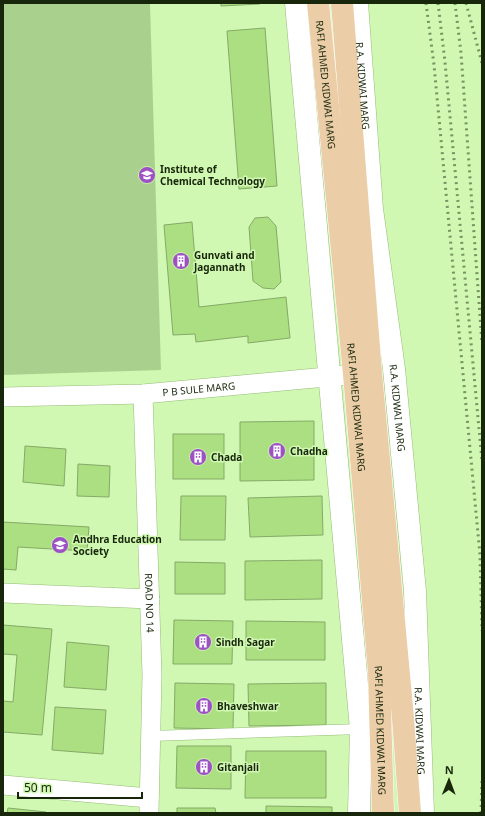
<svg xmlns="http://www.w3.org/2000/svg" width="485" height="816" viewBox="0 0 485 816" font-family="'Noto Sans',sans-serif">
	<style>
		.green { fill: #aad08d }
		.building { fill: #abdf82; stroke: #85aa67 }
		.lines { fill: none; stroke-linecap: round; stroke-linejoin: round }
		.service-casing { stroke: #96bc78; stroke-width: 11 }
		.minor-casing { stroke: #96bc78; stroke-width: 20 }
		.tertiary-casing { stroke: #96bc78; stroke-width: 23 }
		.primary-casing { stroke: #fff; stroke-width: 23 }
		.service { stroke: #fff; stroke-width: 10 }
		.minor { stroke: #fff; stroke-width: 19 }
		.tertiary { stroke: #fff; stroke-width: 22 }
		.primary { stroke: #ebcda7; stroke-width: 22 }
		.rail { stroke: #789462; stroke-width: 3; stroke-dasharray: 2 4; stroke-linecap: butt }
		.labels { text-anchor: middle; stroke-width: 3; stroke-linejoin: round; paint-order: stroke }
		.street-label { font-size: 10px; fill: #18270b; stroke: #d0f8b2 }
		.poi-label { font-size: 10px; font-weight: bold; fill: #18270b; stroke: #d0f8b2; text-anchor: start }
	</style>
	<rect width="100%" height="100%" fill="#d0f8b2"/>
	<path class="green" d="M3,3H150L161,370L3,375Z"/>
	<g class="building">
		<path d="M221,3H260V4L221,6Z"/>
		<path d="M265,28L277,186L239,189L227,31Z"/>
		<path d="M268,217L276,226L281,282L274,289L263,288L253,281L249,227L255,218Z"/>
		<path d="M192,222L199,307L286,297L290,338L248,343V336L196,342L195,334L173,335L164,225Z"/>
		<path d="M314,421V480L240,481V422Z"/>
		<rect x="173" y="434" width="51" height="45"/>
		<path d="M25,446L66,449L64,486L23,482Z"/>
		<path d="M78,464L110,466L109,497L77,496Z"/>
		<path d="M181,496H226L225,540H180Z"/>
		<path d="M322,496L323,535L250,537L248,498Z"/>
		<path d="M3,522L89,527L87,551L18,547L16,570L3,569Z"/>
		<path d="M322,560V599L245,600V561Z"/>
		<path d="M175,562L225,563V594H175Z"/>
		<path d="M174,620L233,621L232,664H173Z"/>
		<path d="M246,621L325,622V660H246Z"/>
		<path d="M3,625L52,629L42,735L3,732V701L13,702L17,655L3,654Z"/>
		<path d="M67,642L109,646L106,690L64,687Z"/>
		<path d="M175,683L234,684L233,729L174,728Z"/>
		<path d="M326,683V725L249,726L248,684Z"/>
		<path d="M55,707L106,710L103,754L52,750Z"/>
		<path d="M177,746H231V789L176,788Z"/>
		<path d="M246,751H326V798H245Z"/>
		<path d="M266,806L332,807V813H266Z"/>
		<path d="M8,808L46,812V813H7Z"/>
		<path d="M177,808H215L216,813H177Z"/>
	</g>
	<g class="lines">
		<g class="service-casing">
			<path id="service" d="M151,736L361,729"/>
		</g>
		<g class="minor-casing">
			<g id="minor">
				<path id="s1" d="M143,394L152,675L149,813"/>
				<path id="s2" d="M3,397L143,394L369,373"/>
				<path d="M3,593L150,599"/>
				<path d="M3,785L149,798"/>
			</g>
		</g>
		<g class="tertiary-casing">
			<g id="tertiary">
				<path d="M296,3L361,729L359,813"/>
				<path id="s3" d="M357,3L372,209L394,369L415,591L423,813"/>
			</g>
		</g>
		<g class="primary-casing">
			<g id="primary">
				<path id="s4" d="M318,3L354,374L379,673L383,813"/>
				<path d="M342,3L371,373L403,718L410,813"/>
			</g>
		</g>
		<use href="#service" class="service"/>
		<use href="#minor" class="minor"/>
		<use href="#tertiary" class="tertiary"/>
		<use href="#primary" class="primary"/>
		<g class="rail">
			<path d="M426,3L434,65L480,555L482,631"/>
			<path d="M438,3L445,62L482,461"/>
			<path d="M455,3L461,53L482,344"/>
			<path d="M466,3L482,63"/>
			<path d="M481,813L482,779"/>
		</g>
	</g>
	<defs>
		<g id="university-disc" transform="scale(0.9)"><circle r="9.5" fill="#9d52c4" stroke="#d0f8b2"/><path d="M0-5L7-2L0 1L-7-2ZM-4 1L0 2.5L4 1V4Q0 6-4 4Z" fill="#fff"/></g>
		<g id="building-disc" transform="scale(0.9)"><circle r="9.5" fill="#9d52c4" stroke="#d0f8b2"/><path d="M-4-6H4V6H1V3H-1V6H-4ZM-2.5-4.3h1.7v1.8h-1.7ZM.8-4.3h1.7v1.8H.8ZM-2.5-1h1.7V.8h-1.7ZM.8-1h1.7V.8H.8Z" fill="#fff"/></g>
	</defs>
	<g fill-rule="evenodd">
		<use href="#university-disc" x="147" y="175"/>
		<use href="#building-disc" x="181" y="261"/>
		<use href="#building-disc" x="277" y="451"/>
		<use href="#building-disc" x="198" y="457"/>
		<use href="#university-disc" x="60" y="545"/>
		<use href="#building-disc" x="203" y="642"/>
		<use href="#building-disc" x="204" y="706"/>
		<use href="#building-disc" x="204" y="767"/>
	</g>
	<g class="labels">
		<g class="street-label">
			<text dy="4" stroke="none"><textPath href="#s4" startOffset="82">RAFI AHMED KIDWAI MARG</textPath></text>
			<text dy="4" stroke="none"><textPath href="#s3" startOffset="83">R.A. KIDWAI MARG</textPath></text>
			<text dy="4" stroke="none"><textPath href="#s2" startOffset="196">P B SULE MARG</textPath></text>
			<text dy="4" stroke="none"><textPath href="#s3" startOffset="407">R.A. KIDWAI MARG</textPath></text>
			<text dy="4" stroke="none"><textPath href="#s4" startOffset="406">RAFI AHMED KIDWAI MARG</textPath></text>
			<text dy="4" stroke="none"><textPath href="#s1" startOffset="209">ROAD NO 14</textPath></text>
			<text dy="4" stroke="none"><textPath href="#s3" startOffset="731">R.A. KIDWAI MARG</textPath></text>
			<text dy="4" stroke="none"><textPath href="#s4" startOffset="730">RAFI AHMED KIDWAI MARG</textPath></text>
		</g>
		<g class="poi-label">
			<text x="160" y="173">Institute of<tspan x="160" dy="12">Chemical Technology</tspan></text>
			<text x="194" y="259">Gunvati and<tspan x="194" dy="12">Jagannath</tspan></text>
			<text x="290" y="455">Chadha</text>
			<text x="211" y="461">Chada</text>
			<text x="73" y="543">Andhra Education<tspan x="73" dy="12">Society</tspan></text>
			<text x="216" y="646">Sindh Sagar</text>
			<text x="217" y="710">Bhaveshwar</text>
			<text x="217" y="771">Gitanjali</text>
		</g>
	</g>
	<rect width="485" height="816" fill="none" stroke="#18270b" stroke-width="8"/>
	<g transform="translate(449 780) rotate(1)" stroke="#d0f8b2" stroke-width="3" paint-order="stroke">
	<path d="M0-3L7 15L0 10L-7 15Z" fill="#18270b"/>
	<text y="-6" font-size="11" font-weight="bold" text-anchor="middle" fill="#18270b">N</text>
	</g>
	<path d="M18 792v6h124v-6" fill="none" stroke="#18270b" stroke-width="2"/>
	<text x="24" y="792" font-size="12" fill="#18270b" stroke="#d0f8b2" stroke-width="3" paint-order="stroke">50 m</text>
</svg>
